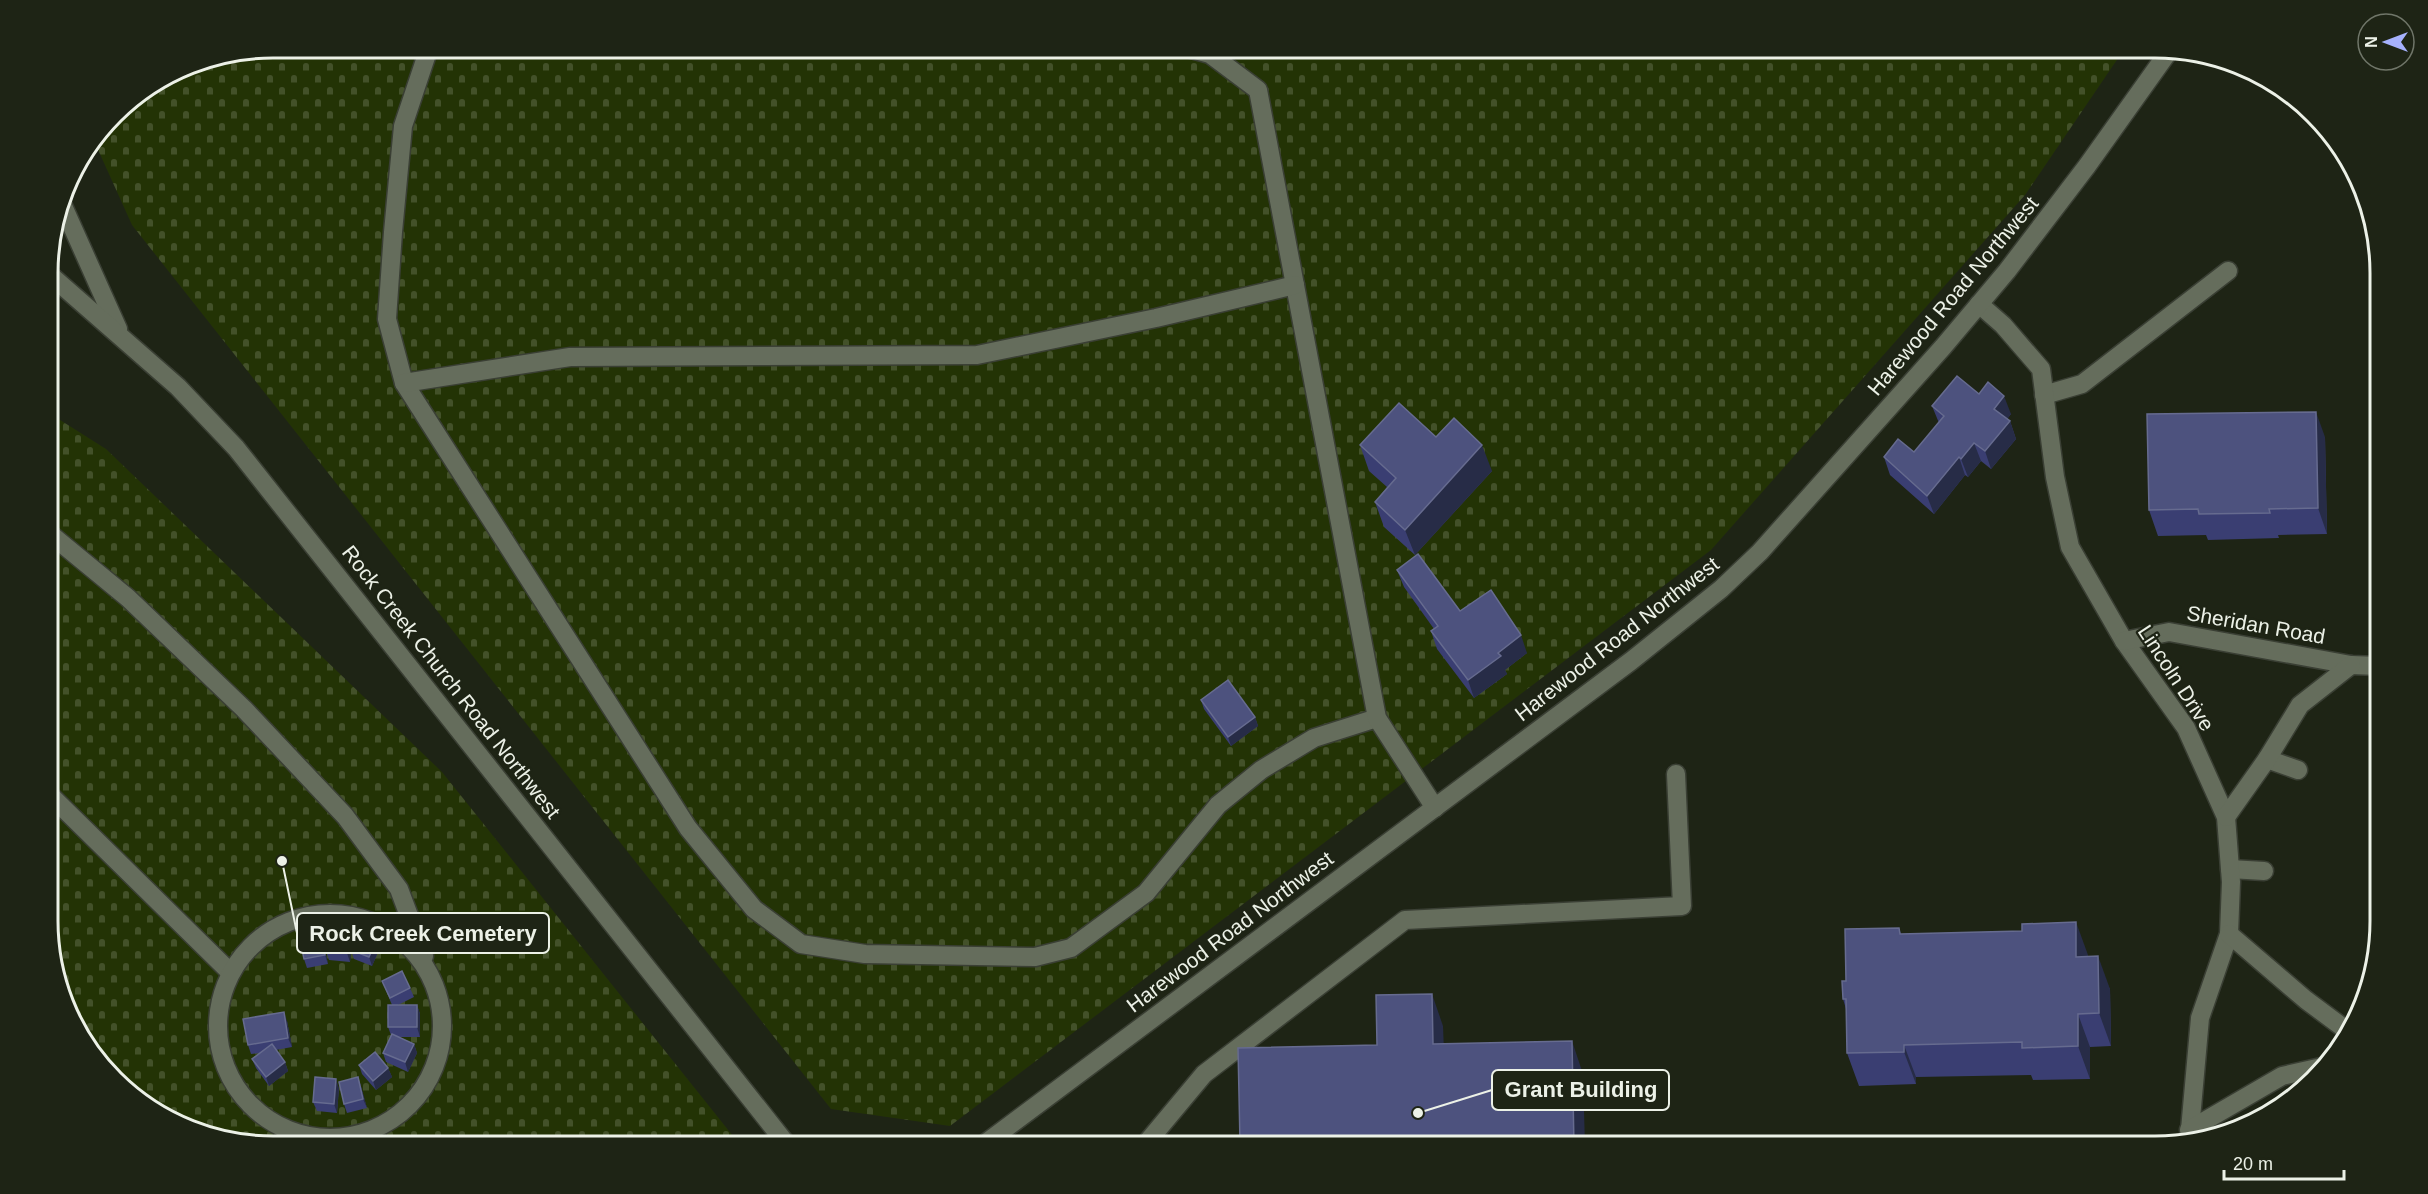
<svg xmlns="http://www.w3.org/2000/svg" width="2428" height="1194" viewBox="0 0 2428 1194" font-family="Arial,sans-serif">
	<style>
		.cemetery { fill: url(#cemetery-stones) }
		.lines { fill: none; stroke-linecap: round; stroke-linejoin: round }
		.lane-casing { stroke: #3a3f34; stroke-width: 21 }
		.street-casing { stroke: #3a3f34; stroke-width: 21 }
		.secondary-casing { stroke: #3a3f34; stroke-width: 21 }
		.lane { stroke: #656d5c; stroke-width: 18 }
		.street { stroke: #656d5c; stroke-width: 18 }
		.secondary { stroke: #656d5c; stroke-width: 18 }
		.wall { fill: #3a3e72 }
		.shaded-wall { fill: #272c47 }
		.building { fill: #4d527e; stroke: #666b8f; stroke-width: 1.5 }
		.labels { text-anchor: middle; stroke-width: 4.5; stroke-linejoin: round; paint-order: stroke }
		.street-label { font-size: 21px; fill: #ecf1e7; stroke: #1e2415 }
		.rim { fill: none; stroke: #ecf1e7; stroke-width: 3 }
		.leader { fill: none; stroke: #ecf1e7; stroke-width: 2 }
		.callout-dot { fill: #ecf1e7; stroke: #1e2415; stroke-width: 2 }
		.callout { fill: #1e2415; stroke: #ecf1e7; stroke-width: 2 }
		.callout-label { font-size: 22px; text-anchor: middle; font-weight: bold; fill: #ecf1e7 }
	</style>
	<defs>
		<pattern id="cemetery-stones" width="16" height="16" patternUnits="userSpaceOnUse" patternTransform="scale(1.5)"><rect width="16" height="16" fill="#233305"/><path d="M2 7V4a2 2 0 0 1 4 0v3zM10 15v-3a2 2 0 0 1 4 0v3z" fill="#435129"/></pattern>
	</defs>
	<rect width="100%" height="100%" fill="#1e2415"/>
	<g class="cemetery">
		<path d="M274,48H2125L2025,195L1711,550L950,1126L831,1109L132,225L95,143L125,104L188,65Z"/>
		<path d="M49,413L106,449L442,772L741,1146H274L174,1123L94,1057L65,1006L50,950Z"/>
	</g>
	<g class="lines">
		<g class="lane-casing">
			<g id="lane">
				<path d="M429,48L403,126L393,232L387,319L404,383L688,828L754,909L801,944L865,954L1035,957L1071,948L1146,893L1218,805L1261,770L1314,738L1377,718"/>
				<path d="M1188,48L1210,54L1258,90L1377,718L1435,808"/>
				<path d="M404,383L570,357L977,355L1156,318L1295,285"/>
				<path d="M2044,395L2082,384L2228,271"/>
				<path d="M49,533L128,598L244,709L345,816L399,889L424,956"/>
				<path d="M2267,759L2298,770"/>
				<path d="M50,795L231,973"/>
				<path d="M2230,869L2264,871"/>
				<circle cx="330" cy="1026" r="112"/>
				<path d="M1144,1146L1204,1074L1405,920L1682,906L1676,774"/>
			</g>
		</g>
		<g class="street-casing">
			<g id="street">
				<path d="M1979,304L2003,325L2041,369L2055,477L2070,547L2124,641L2186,728L2226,817L2231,882L2229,934L2200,1018L2189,1141"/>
				<path d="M2124,641L2169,632L2351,665L2379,666"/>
				<path d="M2226,817L2267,759L2300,705L2351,665"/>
				<path d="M2229,934L2306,1000L2349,1032"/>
				<path d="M2189,1130L2282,1076L2326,1066"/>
			</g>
		</g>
		<g class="secondary-casing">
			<g id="secondary">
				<path d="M63,206L118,329"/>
				<path d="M49,274L178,387L236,448L788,1146"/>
				<path d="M982,1146L1631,661L1721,589L1760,552L1943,347L2007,271L2087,166L2169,51"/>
			</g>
		</g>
		<use href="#lane" class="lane"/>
		<use href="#street" class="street"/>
		<use href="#secondary" class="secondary"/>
	</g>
	<g class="wall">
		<path d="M1979,394L2011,414L2007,419L2010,421L2016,439L1991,469L1981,461L1968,477L1965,475L1934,514L1890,475L1884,457L1914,452L1939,423L1932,406Z"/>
		<path d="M1436,437L1492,471L1415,555L1384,527L1375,502L1387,487L1369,471L1360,445Z"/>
		<path d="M2325,437L2327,534L2278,535L2279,538L2208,540L2206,535L2158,536L2149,510Z"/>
		<path d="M1397,570L1460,611L1527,653L1505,670L1507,674L1474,698L1437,649L1431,631L1434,629L1404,587Z"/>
		<path d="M1201,700L1255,717L1258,726L1231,746L1204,709Z"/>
		<path d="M1899,928L1901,934L2088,955V957L2110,989L2111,1046L2090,1047V1079L2033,1080L2031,1075L1916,1077V1084L1859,1086L1847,1053L1846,1009L1843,999L1846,981Z"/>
		<path d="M349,930L352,939L351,948L379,950L372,966L354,959L351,950L350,962L329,960L326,951Z"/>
		<path d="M323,941L328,964L307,968L304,959Z"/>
		<path d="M382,981L410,988L414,997L398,1005H417L420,1014V1037H398L414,1044L417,1053L408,1072L386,1062L383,1053L391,1035L388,1027L392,1005Z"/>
		<path d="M287,1021L292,1047L276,1050L285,1062L288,1071L269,1086L256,1068L252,1059L260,1053L251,1054L248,1045Z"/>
		<path d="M359,1065L388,1068L392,1077L376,1090L362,1074Z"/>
		<path d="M358,1077L367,1108L347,1113L344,1104Z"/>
		<path d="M339,1088L337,1113L317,1111L313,1102Z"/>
	</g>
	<g class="shaded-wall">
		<path d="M2004,396L2011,414L2001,427L1994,409Z"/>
		<path d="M2316,412L2325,437L2327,534L2318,508Z"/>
		<path d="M2010,421L2016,439L1991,469L1985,451Z"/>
		<path d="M1974,443L1981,461L1968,477L1961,459Z"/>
		<path d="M1482,445L1492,471L1415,555L1405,530Z"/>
		<path d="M1959,457L1965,475L1934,514L1927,496Z"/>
		<path d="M1521,635L1527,653L1505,670L1507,674L1474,698L1468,680L1498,653Z"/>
		<path d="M1255,717L1258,726L1231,746L1228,737Z"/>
		<path d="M2076,922L2088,955V990L2076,957Z"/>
		<path d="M349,930L352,939L350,962L347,953Z"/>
		<path d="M319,932L323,941L328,964L325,955Z"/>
		<path d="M376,941L379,950L372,966L369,957Z"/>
		<path d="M2098,956L2110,989L2111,1046L2099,1013Z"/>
		<path d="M1432,994L1443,1026L1445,1077L1433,1044Z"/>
		<path d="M417,1005L420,1014V1037L417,1027Z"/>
		<path d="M284,1012L287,1021L292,1047L288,1038Z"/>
		<path d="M2078,1014L2090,1047V1079L2078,1046Z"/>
		<path d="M1572,1041L1583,1074L1585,1146H1574Z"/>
		<path d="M414,1044L417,1053L408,1072L405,1062Z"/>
		<path d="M1904,1045L1916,1077V1084L1904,1052Z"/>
		<path d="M285,1062L288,1071L269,1086L266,1077Z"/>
		<path d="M388,1068L392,1077L376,1090L373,1081Z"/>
		<path d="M358,1077L361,1086L367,1108L363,1099Z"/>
		<path d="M336,1079L339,1088L337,1113L334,1104Z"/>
	</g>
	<g class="building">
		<path d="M1957,376L1979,394L1988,382L2004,396L1994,409L2010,421L1985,451L1974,443L1961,459L1959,457L1927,496L1884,457L1898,439L1914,452L1944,416L1932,406Z"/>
		<path d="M1399,403L1436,437L1454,418L1482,445L1405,530L1375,502L1396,478L1360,445Z"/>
		<path d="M2316,412L2318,508L2269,509L2270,513L2199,514L2198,509L2149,510L2147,414Z"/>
		<path d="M1418,554L1460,611L1491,590L1521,635L1498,653L1501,656L1468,680L1431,631L1438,626L1397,570Z"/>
		<path d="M1228,680L1255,717L1228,737L1201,700Z"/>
		<path d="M2076,922V957L2098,956L2099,1013L2078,1014V1046L2022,1048V1042L1904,1045V1052L1847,1053L1846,999H1843L1842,981H1846L1845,929L1899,928L1900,934L2022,931V924Z"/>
		<path d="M319,932L325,955L304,959L299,936Z"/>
		<path d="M359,932L376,941L369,957L351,950Z"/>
		<path d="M402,971L410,988L390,998L382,981Z"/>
		<path d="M1432,994L1433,1044L1572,1041L1574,1146H1212V1143L1240,1142L1238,1048L1377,1045L1376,995Z"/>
		<rect x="388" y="1005" width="29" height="22"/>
		<path d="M284,1012L288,1038L248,1045L243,1019Z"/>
		<path d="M392,1034L414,1044L405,1062L383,1053Z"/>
		<path d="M272,1044L285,1062L266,1077L252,1059Z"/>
		<path d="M375,1052L388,1068L373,1081L359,1065Z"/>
		<path d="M315,1077L336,1079L334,1104L313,1102Z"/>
		<path d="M358,1077L363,1099L344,1104L339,1082Z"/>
	</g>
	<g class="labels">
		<g class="street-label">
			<text transform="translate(1953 296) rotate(-50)" y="7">Harewood Road Northwest</text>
			<text transform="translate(2256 625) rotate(10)" y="7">Sheridan Road</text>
			<text transform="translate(1617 639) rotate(-38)" y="7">Harewood Road Northwest</text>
			<text transform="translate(2176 678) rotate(57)" y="7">Lincoln Drive</text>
			<text transform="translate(451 682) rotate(52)" y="7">Rock Creek Church Road Northwest</text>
			<text transform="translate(1230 932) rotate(-37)" y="7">Harewood Road Northwest</text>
		</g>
	</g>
	<path d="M0 0H2428V1194H0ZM273 58H2155A215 215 0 0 1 2370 273V921A215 215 0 0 1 2155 1136H273A215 215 0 0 1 58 921V273A215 215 0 0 1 273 58Z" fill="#1e2415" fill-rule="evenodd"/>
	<path class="rim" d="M273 58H2155A215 215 0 0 1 2370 273V921A215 215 0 0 1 2155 1136H273A215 215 0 0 1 58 921V273A215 215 0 0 1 273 58Z"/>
	<path class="leader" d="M282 861L297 933M1418 1113L1492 1090"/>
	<g class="callout-dot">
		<circle cx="282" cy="861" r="6"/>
		<circle cx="1418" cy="1113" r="6"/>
	</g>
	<g class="callout">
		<rect x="297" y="913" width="252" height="40" rx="6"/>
		<rect x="1492" y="1070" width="177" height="40" rx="6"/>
	</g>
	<g class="callout-label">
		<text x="423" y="941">Rock Creek Cemetery</text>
		<text x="1581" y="1097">Grant Building</text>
	</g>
	<g transform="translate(2386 42) rotate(270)"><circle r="28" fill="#1e2415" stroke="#707669" stroke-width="1.5"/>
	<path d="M0-4.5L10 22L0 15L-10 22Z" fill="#a6b1fc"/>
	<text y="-9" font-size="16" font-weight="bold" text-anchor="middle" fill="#ecf1e7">N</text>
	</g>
	<path d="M2224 1170v9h120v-9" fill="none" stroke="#ecf1e7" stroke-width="3"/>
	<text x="2233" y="1170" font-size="18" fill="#ecf1e7" stroke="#1e2415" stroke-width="4.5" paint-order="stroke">20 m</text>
</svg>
